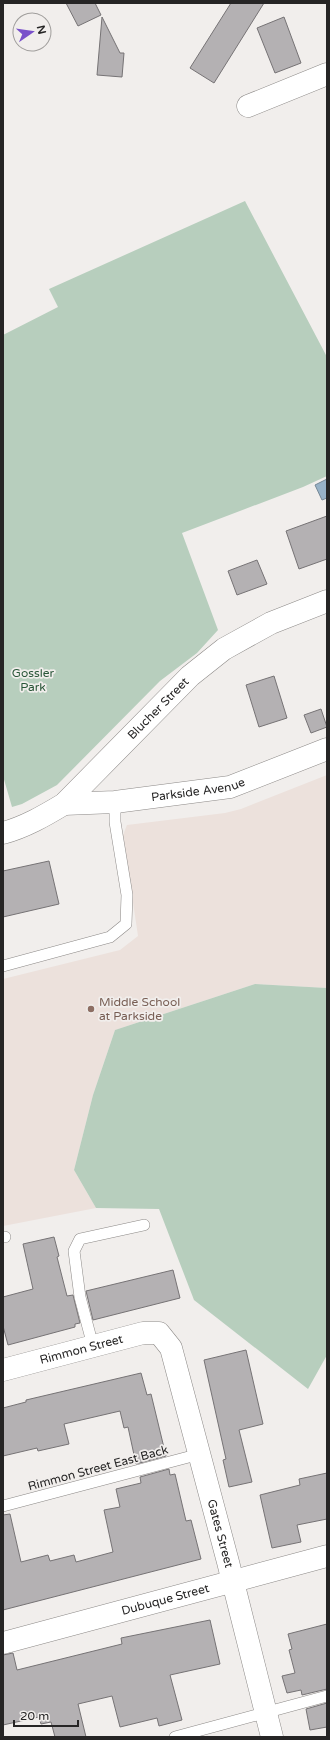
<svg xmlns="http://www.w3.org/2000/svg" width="330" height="1740" viewBox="0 0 330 1740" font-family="'Varela Round',sans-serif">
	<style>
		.built { fill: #ece1dc }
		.green { fill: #b7cebd }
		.water { fill: #98b2c7; stroke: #768896 }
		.building { fill: #b4b1b3; stroke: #767375 }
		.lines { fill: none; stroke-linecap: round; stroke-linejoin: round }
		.service-casing { stroke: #8c8987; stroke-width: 12 }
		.minor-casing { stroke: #8c8987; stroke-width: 23 }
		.service { stroke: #fff; stroke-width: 11 }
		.minor { stroke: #fff; stroke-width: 22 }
		.education-dot { fill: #8d6e63; stroke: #f1eeec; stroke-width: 1.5 }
		.labels { text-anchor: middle; stroke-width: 3.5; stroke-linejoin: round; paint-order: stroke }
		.park-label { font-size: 12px; fill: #295638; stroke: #f1eeec }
		.street-label { font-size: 12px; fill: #262525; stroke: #f1eeec }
		.education-label { font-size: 12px; fill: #785e54; stroke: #f1eeec; text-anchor: start }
	</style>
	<rect width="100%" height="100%" fill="#f1eeec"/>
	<path class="built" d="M327,775V988L255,984L115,1030L93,1095L74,1170L96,1208L3,1226V979L120,950L138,936L123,835L127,825L225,813L241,809Z"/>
	<g class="green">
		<path d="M245,201L327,357V476L303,487L182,533L218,630L197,653L160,681L57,785L22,804L12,807L3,776V335L58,307L49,289Z"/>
		<path d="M255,984L327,988V1355L308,1389L194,1300L159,1209L96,1208L74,1170L93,1095L115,1030Z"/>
	</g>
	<path class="water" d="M327,479V498L322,500L315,485Z"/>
	<g class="building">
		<path d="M66,3H95L101,15L78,26Z"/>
		<path d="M231,3H264L214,83L190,68Z"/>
		<path d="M102,17L120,53H124L122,77L97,75Z"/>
		<path d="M284,17L301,63L275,73L257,28Z"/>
		<path d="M327,516V559L299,569L286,531Z"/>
		<path d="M257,560L267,584L237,595L228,571Z"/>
		<path d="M274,676L287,718L259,727L246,685Z"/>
		<path d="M321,709L327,727L311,733L304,715Z"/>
		<path d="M49,861L59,904L3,917V871Z"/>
		<path d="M54,1237L59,1256L57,1257L67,1296L73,1295L80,1323L75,1324V1327L8,1345L3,1326V1297L33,1289L23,1244Z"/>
		<path d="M173,1270L180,1298L93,1320L86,1291Z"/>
		<path d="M246,1350L263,1424L239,1430L252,1482L229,1487L223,1460L226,1459L204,1360Z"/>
		<path d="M141,1373L147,1395L151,1394L166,1456L136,1464L128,1427L124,1428L120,1411L64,1424L69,1444L38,1451L37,1448L3,1456V1408L26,1402V1400Z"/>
		<path d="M169,1469L170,1475L175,1474L186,1521L191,1520L201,1559L3,1610V1515L10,1514L21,1562L48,1555L50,1561L74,1555L76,1562L113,1552L104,1510L120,1507L116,1489L141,1483L140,1477Z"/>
		<path d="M327,1473V1519L297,1525L301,1542L272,1548L260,1495L300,1485L299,1479Z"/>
		<path d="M210,1620L220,1664L170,1675L182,1720L159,1726L157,1718L120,1727L112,1696L78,1704L86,1737H55L51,1722L41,1724L39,1717L3,1725V1655L13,1653L17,1670L122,1644L121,1638Z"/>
		<path d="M327,1624V1689L302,1695L301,1690L287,1693L282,1676L295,1673L289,1650L292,1649L288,1634Z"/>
		<path d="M327,1703V1727L310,1730L306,1709Z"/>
	</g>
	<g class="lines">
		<g class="service-casing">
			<g id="service">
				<path d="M3,966L110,937L126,924L127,895L115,822V802"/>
				<path d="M3,1237H5"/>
				<path d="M93,1346L80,1297L74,1251L80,1239L144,1225"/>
				<path d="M3,1506L200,1454"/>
				<path d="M175,1737L327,1696"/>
			</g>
		</g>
		<g class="minor-casing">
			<g id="minor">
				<path d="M248,106L327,74"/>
				<path id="s1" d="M64,804L115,802L230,787L327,749"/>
				<path id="s2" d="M3,833C25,827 44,816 64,804L190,676L224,649L271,623L327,601"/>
				<path id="s3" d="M3,1370L143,1333H159L171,1348L228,1562L272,1737"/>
				<path id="s4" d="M3,1643L327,1556"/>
			</g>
		</g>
		<use href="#service" class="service"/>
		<use href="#minor" class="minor"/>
	</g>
	<circle class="education-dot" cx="91" cy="1009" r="4"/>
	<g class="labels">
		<g class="park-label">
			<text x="33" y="677">Gossler<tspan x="33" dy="14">Park</tspan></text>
		</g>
		<g class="street-label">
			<text dy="4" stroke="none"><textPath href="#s2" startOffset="202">Blucher Street</textPath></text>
			<text dy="4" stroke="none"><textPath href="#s1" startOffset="135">Parkside Avenue</textPath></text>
			<text dy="4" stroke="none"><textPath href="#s3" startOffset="81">Rimmon Street</textPath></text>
			<text transform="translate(98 1468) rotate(-15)" y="4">Rimmon Street East Back</text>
			<text dy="4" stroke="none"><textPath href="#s3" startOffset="372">Gates Street</textPath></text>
			<text dy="4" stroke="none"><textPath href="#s4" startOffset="168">Dubuque Street</textPath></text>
		</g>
		<g class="education-label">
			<text x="99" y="1006">Middle School<tspan x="99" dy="14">at Parkside</tspan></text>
		</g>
	</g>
	<rect width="330" height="1740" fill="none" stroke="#262525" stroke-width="8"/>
	<g transform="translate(32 32) rotate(77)"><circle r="19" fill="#f1eeec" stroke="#a09e9c"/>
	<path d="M0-3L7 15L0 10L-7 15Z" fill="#7950ca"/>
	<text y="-6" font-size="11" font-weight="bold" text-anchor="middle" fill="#262525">N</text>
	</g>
	<path d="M14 1720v6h64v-6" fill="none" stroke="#262525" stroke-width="2"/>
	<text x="20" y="1720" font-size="12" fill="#262525" stroke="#f1eeec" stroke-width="3" paint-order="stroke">20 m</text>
</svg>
